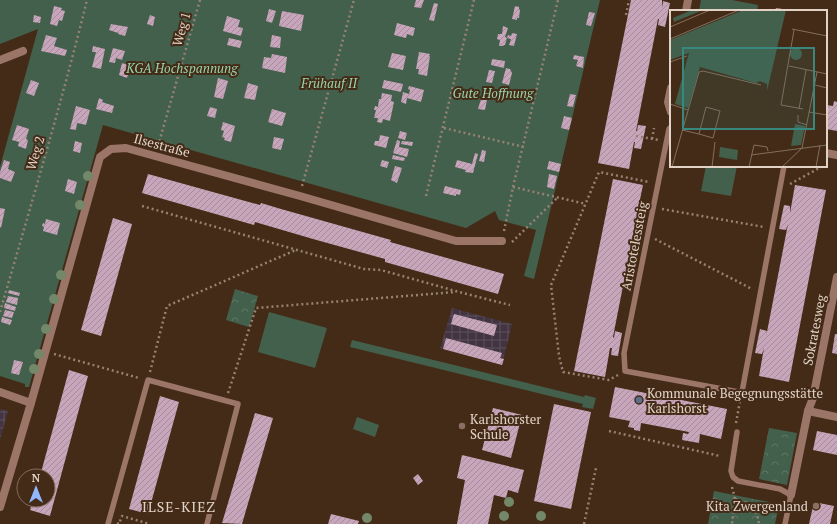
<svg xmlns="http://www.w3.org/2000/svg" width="837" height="524" viewBox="0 0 837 524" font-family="'PT Serif',serif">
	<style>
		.industrial { fill: url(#industrial-grid) }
		.green { fill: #43604c }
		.park { fill: url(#park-crowns) }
		.building { fill: url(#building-hatch) }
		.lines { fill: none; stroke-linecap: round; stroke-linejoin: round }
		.path { stroke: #968272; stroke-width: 2.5; stroke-dasharray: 2 3; stroke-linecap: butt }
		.lane { stroke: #9b7668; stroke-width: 5.5 }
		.street { stroke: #9b7668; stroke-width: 8 }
		.tree { fill: #728868 }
		.service-dot { fill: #5c6f8a; stroke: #442b17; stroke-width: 1.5 }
		.education-dot { fill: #8d6e63; stroke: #442b17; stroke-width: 1.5 }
		.labels { text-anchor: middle; stroke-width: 4; stroke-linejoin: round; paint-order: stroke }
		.street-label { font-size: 13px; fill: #e2d2c6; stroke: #442b17 }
		.park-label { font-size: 13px; font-style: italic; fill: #98d4ab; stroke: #442b17 }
		.poi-label { font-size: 13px; fill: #e2d2c6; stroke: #442b17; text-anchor: start }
		.neighbourhood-label { font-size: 14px; letter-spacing: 1px; fill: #e2d2c6; stroke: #442b17 }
		.inset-road { fill: none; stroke: #836e5d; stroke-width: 1 }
		.view { fill: #398880; fill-opacity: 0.15; stroke: #398880; stroke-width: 2 }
		.inset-edge { fill: none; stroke: #e2d2c6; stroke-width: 2 }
	</style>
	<defs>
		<pattern id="industrial-grid" width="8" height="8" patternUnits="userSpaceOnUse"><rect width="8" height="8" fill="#423441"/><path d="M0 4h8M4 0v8" fill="none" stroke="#5d505b"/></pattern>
		<pattern id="park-crowns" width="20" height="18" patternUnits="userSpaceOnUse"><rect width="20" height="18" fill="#43604c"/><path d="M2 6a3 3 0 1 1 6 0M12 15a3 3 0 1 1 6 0" fill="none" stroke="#5e7664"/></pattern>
		<pattern id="building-hatch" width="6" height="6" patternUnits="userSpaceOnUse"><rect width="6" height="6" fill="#c7a5ba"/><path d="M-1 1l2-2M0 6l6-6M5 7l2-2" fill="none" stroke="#a68c9a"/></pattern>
	</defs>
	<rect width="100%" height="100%" fill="#442b17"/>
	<g class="industrial">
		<path d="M452,308L512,324L502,365L440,348Z"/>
		<path d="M0,409L8,411L0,440Z"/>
	</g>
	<g class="green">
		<path d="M0,0H600L534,279L524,276L536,230L499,220L495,211L466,228L103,125L29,387H25V384L0,376V167L38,29L0,44Z"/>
		<path d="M701,0H732L758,5L757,11H699Z"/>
		<path d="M706,166H737L731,196L701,191Z"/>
		<path d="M269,312L327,328L315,368L258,352Z"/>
		<path d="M352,340L584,397L585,395L596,398L593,409L582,407L583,404L350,347Z"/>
		<path d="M357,417L379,425L375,437L353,429Z"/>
	</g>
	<g class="park">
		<path d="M235,289L258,296L249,327L226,320Z"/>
		<path d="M769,428L797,433L787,485L759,479Z"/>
		<path d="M714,491L779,504L775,524H708Z"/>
	</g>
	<g class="building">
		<path d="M416,0H424L421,8L414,7Z"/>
		<path d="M631,0H662V8L663,1L670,3L665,27L658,25L659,19H658L636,131H637L638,125L646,126L641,149L634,148L635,142H634L629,169L598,163Z"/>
		<path d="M434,3L438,4L434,21L429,20Z"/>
		<path d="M54,6L62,8L61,10L65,11L62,21L59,20L57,26L50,24Z"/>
		<path d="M515,6L519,7V9L520,10L519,18H517V20L512,19Z"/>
		<path d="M776,8L789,10V11H775Z"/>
		<path d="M269,9L276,11L272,23L266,21Z"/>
		<path d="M282,11L304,15L301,31L279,26Z"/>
		<path d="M589,12L595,13L591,26L586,25Z"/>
		<path d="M34,15L41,17L40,23L33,22Z"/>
		<path d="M150,15L155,17L153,26L147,24Z"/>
		<path d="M227,16L240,20L238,27L243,28L241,36L223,31Z"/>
		<path d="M397,23L415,28L413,36L407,34L406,38L394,35Z"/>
		<path d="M111,24L128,27L125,36L118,34L119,32L118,33L109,30Z"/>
		<path d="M503,26L508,28L505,37L507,38L505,45H504L503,46H499L500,40L497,39L498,34H502Z"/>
		<path d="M512,33L517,34L514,46L509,45L511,39L507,38L508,35L511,36Z"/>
		<path d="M46,35L57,38L54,46L67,50L65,56L41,51Z"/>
		<path d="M272,35L281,37L280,48L270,47Z"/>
		<path d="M229,38L242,41L240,48L227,45Z"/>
		<path d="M93,46L105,49L101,69L92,67L96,52H92Z"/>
		<path d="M113,48L125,51L122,60L116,58L115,63L109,62Z"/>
		<path d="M419,52L430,54L429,56H430L427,76L418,74L419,69H416Z"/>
		<path d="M392,53L406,56L403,70L388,67Z"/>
		<path d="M272,54L287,57L285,73L262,68L264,57L271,58Z"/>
		<path d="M574,55L584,57L583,68L576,66L578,60L573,59Z"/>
		<path d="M492,59L505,61L504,68L491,65Z"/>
		<path d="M122,63L131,66L127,78L119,75Z"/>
		<path d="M506,68L510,69L512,73L509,85L502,83Z"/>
		<path d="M489,70L495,71L492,83L486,82Z"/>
		<path d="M218,78L228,81L223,99L214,97Z"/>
		<path d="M31,80L39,83L34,96L26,93Z"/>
		<path d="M384,80L403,84L401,92L382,88Z"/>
		<path d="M248,83L258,86L255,100L244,98Z"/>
		<path d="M409,86L424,90L421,102L407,98L406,104L401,102L403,92L409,94L410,90L408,89Z"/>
		<path d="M382,93L392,95L391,101L394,102L390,121L383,119L382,123L377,122L378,118H374L376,110H374L375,106L378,107L379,99H381Z"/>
		<path d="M570,94L576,95L573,107L567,106Z"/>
		<path d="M99,98L103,100L102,102L114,106L112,113L96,109Z"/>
		<path d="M481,99L487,100L485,110L478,109Z"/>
		<path d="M834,101L837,102V131L826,129V105L833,106Z"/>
		<path d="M76,106L90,110L86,125L77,123L76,130L70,129Z"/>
		<path d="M210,107L217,109L215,118L207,116Z"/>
		<path d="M272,109L286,113L282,126L268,122Z"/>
		<path d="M564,116L572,118L569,130L561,128Z"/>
		<path d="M223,122L235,126L231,142L224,140L225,138L222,137L224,131L221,130Z"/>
		<path d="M17,125L29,129L26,139L28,140L26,149L18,146L19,142L12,140Z"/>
		<path d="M400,131L407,133L405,140L398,138Z"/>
		<path d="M380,135L389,137L386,148L374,145L375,141H379Z"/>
		<path d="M274,137L284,139L281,150L272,148Z"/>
		<path d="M397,140L400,141L399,147L409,149L407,157L393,153Z"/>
		<path d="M75,141L82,143L80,153L73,151Z"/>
		<path d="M402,141L413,142L412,146L401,144Z"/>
		<path d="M482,150L486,151L484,162L479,161Z"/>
		<path d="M475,153L478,154L473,173L465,172L466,170L455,167L457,160L472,164Z"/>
		<path d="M393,155L405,158L404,161L392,159Z"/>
		<path d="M4,160L10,162L8,169L15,172L11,182L0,178V172Z"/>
		<path d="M382,160L389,162L387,168L380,166Z"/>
		<path d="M549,161L561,164L559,172L547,169Z"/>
		<path d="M395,166L402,168L397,183L391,180Z"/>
		<path d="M148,174L260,205L261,203L281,209L391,240L390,242L504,274L498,294L385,262V259L313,239L255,222L254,225L142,193Z"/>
		<path d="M549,174L557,176L554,189L547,187Z"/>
		<path d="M68,179L77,182L74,194L65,191Z"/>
		<path d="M613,179L643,185L637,214L640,208L647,209L642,233L635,232L636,225H635L613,337L614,338L615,331L622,333L618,356L611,355L612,348H610L605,377L574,371Z"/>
		<path d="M795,185L826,190L789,382L759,376L764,348L762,354L755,353L760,329L767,331L766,337L788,224L786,230L779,229L784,205L790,206V213Z"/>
		<path d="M445,186L461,190L460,195L456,194V196L443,193Z"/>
		<path d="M0,208L5,209L1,228L0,227Z"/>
		<path d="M113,218L132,224L101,336L81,330Z"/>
		<path d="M46,219L60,223L57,235L43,231L44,227L42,226L43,223L45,224Z"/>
		<path d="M9,290L20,293L19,296L8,293Z"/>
		<path d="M8,296L18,298L17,305L6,302Z"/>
		<path d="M5,303L16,307L15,311L4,308Z"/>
		<path d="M5,310L14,312L12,318L3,316Z"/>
		<path d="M454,314L497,325L494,336L451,324Z"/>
		<path d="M2,317L12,320L10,325L1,322Z"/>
		<path d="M835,334H837V354L832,353Z"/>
		<path d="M446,338L502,353L500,358L504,359L502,365L443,349Z"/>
		<path d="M14,360L23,362L19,375L11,373Z"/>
		<path d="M69,370L88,376L50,516L30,510L33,500H48V476H40Z"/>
		<path d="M615,387L727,409L721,439L700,434L699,443L682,440L683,433L688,434L689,432L641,423L640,431L634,430V428L628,427L630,421L609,417Z"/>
		<path d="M160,396L179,402L148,514L129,509Z"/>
		<path d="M554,404L591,412L571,509L534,501Z"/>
		<path d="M493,408L522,415L511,458L482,450Z"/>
		<path d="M255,413L273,418L242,524L222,523Z"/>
		<path d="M817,431L837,435V455L813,450Z"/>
		<path d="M462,455L524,470L518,493L508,490L506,498L494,495L488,524H457L465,480L457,478Z"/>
		<path d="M418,474L423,481L418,485L413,478Z"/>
		<path d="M814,502L834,506L830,524H809Z"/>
		<path d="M331,514L359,521L358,524H328Z"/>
	</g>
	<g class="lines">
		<g class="path">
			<path d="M626,15L629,0"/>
			<path d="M444,128L524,147"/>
			<path d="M636,136L659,140"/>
			<path d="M652,139L654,128"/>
			<path d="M158,146L200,0"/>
			<path d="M790,184L823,166"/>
			<path d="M302,186L354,0"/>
			<path d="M513,187L586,204"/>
			<path d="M426,196L474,0"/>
			<path d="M142,206L364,269L381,270L459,292L510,305"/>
			<path d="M662,209L764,227"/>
			<path d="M504,231L513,187L558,0"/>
			<path d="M655,239L752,289"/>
			<path d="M512,242L558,197"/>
			<path d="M0,312C30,208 61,105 87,0"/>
			<path d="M54,354L139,378"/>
			<path d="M150,372L167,306L296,250"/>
			<path d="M618,375L609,380L563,372L559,356L551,285L599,172L649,182"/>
			<path d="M228,393L256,308L455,292"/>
			<path d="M736,423L740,401"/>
			<path d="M609,431L720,456"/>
			<path d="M732,487L735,499L732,524"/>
			<path d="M735,499C750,502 757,508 759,524"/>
			<path d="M117,523L119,524L122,516L150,524"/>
			<path d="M584,524L596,468"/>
		</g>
		<g class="lane">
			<path d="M671,127L669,129L624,353L625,371L766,397"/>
			<path d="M742,392L784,166"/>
			<path d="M737,432L731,471L733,477L738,481L780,489L791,495L785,524"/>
			<path d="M108,524L148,380L238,404L207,524"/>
		</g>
		<g class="street">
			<path d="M686,11L688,0"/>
			<path d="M0,60L23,51"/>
			<path d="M671,88L668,102L671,112"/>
			<path d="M826,153L837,155"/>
			<path d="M0,392L31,403"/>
			<path d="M808,411L837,417"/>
			<path d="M791,495L808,411L813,398L837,277"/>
			<path d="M0,507L31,403L100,157L111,149L126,148L300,196L456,241H502"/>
		</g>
	</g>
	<g class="tree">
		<circle cx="88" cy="176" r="5"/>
		<circle cx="80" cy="205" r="5"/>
		<circle cx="61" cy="275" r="5"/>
		<circle cx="54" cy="299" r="5"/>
		<circle cx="46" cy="329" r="5"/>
		<circle cx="39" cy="354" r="5"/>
		<circle cx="34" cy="369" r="5"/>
		<circle cx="509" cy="502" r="5"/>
		<circle cx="504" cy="516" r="5"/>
		<circle cx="541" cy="516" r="5"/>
		<circle cx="367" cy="518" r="5"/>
	</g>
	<circle class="service-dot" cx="639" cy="400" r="4"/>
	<g class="education-dot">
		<circle cx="462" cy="426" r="4"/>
		<circle cx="816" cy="506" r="4"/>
	</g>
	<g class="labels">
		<g class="street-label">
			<text transform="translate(181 29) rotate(-74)" y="5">Weg 1</text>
			<text transform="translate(162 145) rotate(15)" y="5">Ilsestraße</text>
			<text transform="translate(35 153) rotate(-73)" y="5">Weg 2</text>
			<text transform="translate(634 246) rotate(-79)" y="5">Aristotelessteig</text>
			<text transform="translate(814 330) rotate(-79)" y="5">Sokratesweg</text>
		</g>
		<g class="park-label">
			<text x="182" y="73">KGA Hochspannung</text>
			<text x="329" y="88">Frühauf II</text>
			<text x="493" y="98">Gute Hoffnung</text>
		</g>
		<g class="poi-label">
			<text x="647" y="398">Kommunale Begegnungsstätte<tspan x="647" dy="15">Karlshorst</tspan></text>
			<text x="470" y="424">Karlshorster<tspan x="470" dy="15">Schule</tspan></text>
			<text x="808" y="511" text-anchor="end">Kita Zwergenland</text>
		</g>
		<g class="neighbourhood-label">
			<text x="179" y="512">ILSE-KIEZ</text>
		</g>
	</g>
	<g transform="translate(670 10)">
		<rect width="157" height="157" fill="#442b17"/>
		<path d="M73,0H116L97,81V74L90,71L86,73L30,57L18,98L5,94L19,43L0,50V30ZM120 44a6 6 0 1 1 12 0a6 6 0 1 1-12 0Z" fill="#43604c"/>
		<path d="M22,0H33L4,12L3,8ZM125,114L135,116L131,135L121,136ZM50,137L68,140L67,150L49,147Z" fill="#43604c"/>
		<path class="inset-road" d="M0,17L40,0M122,19L157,26M124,20L111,95L133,99M0,29L69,0M0,52L17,46M119,56L157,64M145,75L157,78M0,94L18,100M129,99L136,60M139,102L157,105M128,105V112L137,115M12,120L29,124L43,128L50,101L36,97L29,124M132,138L147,62M81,145L157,135M2,157L29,62L33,61L91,75M42,157L45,132M79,157L84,135L97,137L98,141M112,157L132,138M146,157L150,135"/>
		<path class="view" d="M13,38H144V119H13Z"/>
		<rect width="157" height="157" class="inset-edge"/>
	</g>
	<g transform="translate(36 488)"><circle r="19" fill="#442b17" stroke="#836e5d"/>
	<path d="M0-3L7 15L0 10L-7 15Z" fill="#92b7fd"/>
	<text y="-6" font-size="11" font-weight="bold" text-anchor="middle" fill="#e2d2c6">N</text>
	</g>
</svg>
